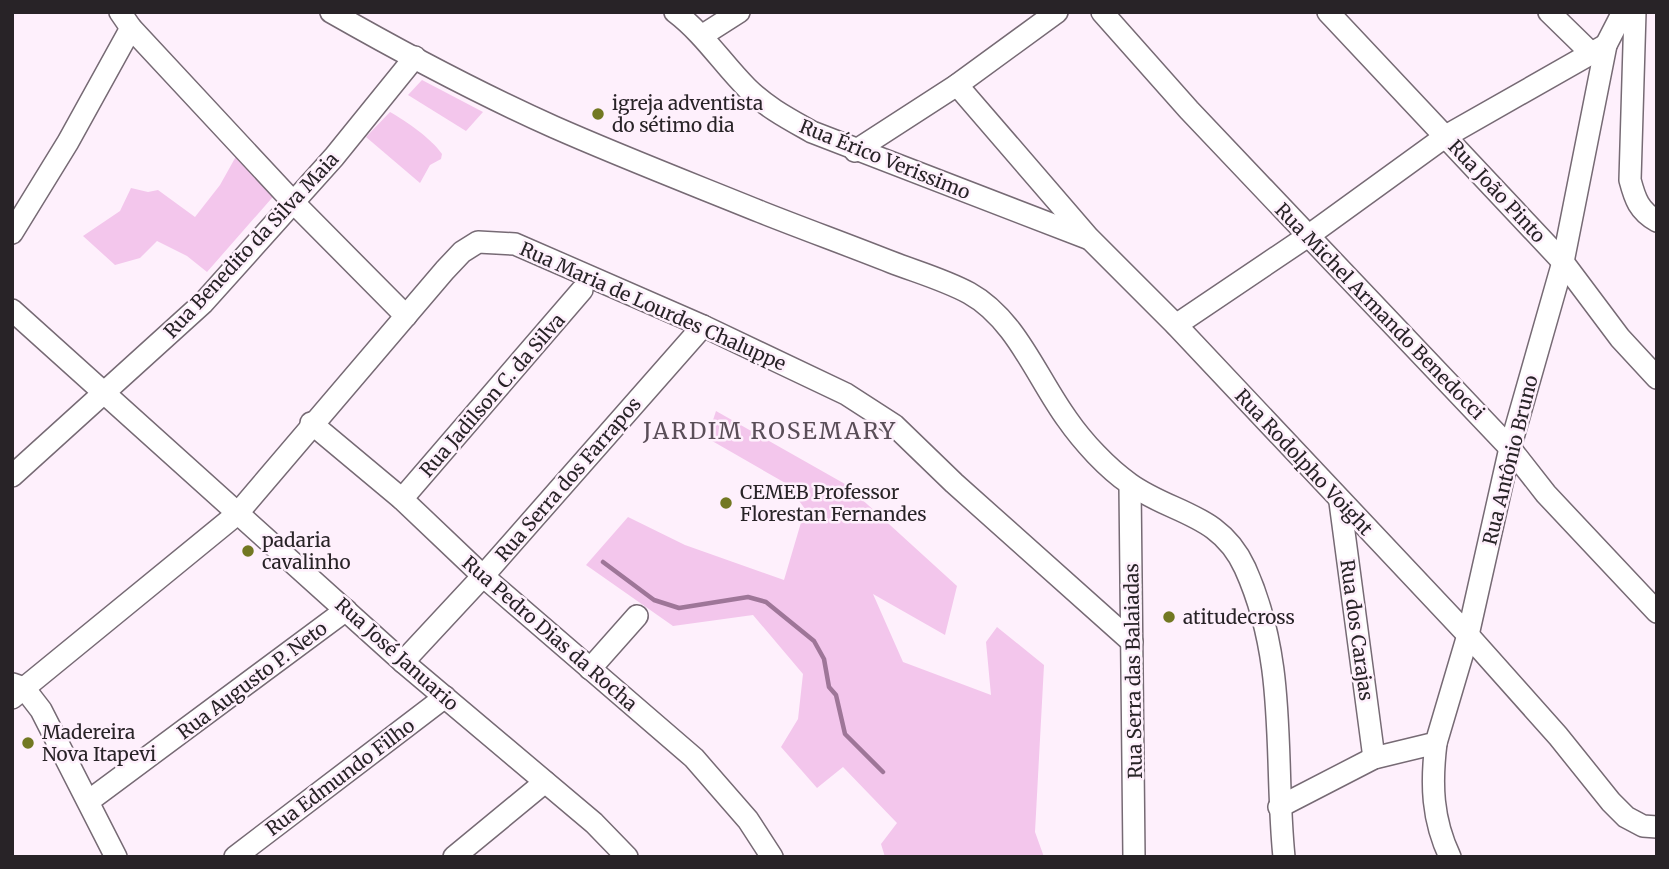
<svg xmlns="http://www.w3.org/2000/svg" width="1669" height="869" viewBox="0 0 1669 869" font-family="Merriweather,serif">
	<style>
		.green { fill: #f3c6ec }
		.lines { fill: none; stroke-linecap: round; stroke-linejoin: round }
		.stream { stroke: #9e7698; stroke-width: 4.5 }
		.minor-casing { stroke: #766a74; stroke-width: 24 }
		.minor { stroke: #fff; stroke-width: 21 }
		.poi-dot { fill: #727822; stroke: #fef0fc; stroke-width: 2.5 }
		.labels { text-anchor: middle; stroke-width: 5; stroke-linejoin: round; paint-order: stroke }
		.poi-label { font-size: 19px; fill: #282327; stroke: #fef0fc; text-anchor: start }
		.street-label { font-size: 19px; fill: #282327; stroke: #fef0fc }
		.quarter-label { font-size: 23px; letter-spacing: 2px; fill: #5a4e58; stroke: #fef0fc }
	</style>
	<rect width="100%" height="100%" fill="#fef0fc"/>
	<g class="green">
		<path d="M422,80L483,112L466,131L408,95Z"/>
		<path d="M390,112C406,121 432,139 442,154L441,159L430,165L420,183L366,137Z"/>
		<path d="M239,151L278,191L207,272L187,256L157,241L140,258L115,265L83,236L120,211L131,188L148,192L158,190L195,217L220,185Z"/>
		<path d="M716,411L845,484L957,586L945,635L873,594L903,662L991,695L986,642L997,627L1044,665L1035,832L1044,857H885L881,844L897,823L843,767L817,788L781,747L798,719L803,674L753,615L673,626L586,565L628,517L685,545L784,580L805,509L787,484L707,438Z"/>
	</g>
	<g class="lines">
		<path class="stream" d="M603,562L654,600L679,608L748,597L766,602L814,641L824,659L829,687L836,695L845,734L883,772"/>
		<g class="minor-casing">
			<g id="minor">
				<path d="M120,12L131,28L293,202L406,316"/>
				<path d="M331,12C403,53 478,93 554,127C622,157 692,184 761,212C804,229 848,245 891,262C917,272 945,280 969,293C1016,319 1037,378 1067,419C1083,442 1107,468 1130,484C1172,514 1220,513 1245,568C1288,663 1274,758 1284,857"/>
				<path d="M675,12C704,34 722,63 747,88C766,107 789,119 812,132L1087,238"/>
				<path d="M1102,12L1189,110L1510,448L1546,494L1657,612"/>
				<path d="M1328,12L1563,262L1620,338L1657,378"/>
				<path d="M1549,12L1591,53"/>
				<path d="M1635,12L1630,180C1635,199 1639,211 1657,221"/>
				<path d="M703,35L739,12"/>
				<path d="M957,85L1089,238L1176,325L1468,635L1558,736L1611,802L1626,817L1643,826L1657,827"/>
				<path d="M855,151L957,85L1057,12"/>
				<path d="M12,233L68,142L131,28"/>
				<path d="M12,310L403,662L594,823L627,857"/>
				<path d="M1176,325L1308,236L1446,136L1606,45"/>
				<path d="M311,423L402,499L483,576L694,758L748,820L772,857"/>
				<path d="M12,476L203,303L334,157L415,57"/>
				<path d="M1130,485L1134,857"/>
				<path d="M402,499L582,290"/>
				<path d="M1340,502L1374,758"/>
				<path d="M403,662L483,576L703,326"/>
				<path d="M590,669L637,616"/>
				<path d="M13,684L24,688L41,710L116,857"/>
				<path d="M12,698L237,514L445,270L462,252L478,242L515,244L703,326L846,394L894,425L954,483L1132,642"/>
				<path d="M1436,743C1431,784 1432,819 1450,857"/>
				<path d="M90,800L346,610"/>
				<path d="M1279,807L1374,758L1436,743L1468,635L1510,448L1563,262L1606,45L1623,12"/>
				<path d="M235,857L445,697"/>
				<path d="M454,857L545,782"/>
			</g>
		</g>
		<use href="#minor" class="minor"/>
	</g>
	<g class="poi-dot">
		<circle cx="598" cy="114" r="7"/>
		<circle cx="726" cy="503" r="7"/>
		<circle cx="248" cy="551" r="7"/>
		<circle cx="1169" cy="617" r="7"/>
		<circle cx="28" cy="743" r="7"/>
	</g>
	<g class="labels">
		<g class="poi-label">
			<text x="612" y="110">igreja adventista<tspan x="612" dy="22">do sétimo dia</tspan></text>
			<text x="740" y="499">CEMEB Professor<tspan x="740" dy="22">Florestan Fernandes</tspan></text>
			<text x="262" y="547">padaria<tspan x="262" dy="22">cavalinho</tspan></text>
			<text x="1183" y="624">atitudecross</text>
			<text x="42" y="739">Madereira<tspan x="42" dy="22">Nova Itapevi</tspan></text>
		</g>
		<g class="street-label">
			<text transform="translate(885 159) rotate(22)" y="7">Rua Érico Verissimo</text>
			<text transform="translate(1497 191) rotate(47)" y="7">Rua João Pinto</text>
			<text transform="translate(251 245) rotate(-47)" y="7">Rua Benedito da Silva Maia</text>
			<text transform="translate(653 306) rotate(24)" y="7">Rua Maria de Lourdes Chaluppe</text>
			<text transform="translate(1380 311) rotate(46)" y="7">Rua Michel Armando Benedocci</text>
			<text transform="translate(492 395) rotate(-49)" y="7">Rua Jadilson C. da Silva</text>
			<text transform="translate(1510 460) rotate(-76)" y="7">Rua Antônio Bruno</text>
			<text transform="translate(1304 462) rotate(47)" y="7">Rua Rodolpho Voight</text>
			<text transform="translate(568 479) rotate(-49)" y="7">Rua Serra dos Farrapos</text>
			<text transform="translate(1357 630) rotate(82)" y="7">Rua dos Carajas</text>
			<text transform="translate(550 633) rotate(41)" y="7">Rua Pedro Dias da Rocha</text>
			<text transform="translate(397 654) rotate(42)" y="7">Rua José Januario</text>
			<text transform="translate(1133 671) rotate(-91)" y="7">Rua Serra das Balaiadas</text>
			<text transform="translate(252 680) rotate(-37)" y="7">Rua Augusto P. Neto</text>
			<text transform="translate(340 777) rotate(-37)" y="7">Rua Edmundo Filho</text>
		</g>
		<g class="quarter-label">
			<text x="770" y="439">JARDIM ROSEMARY</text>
		</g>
	</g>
	<rect width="1669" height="869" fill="none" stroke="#282327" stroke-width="28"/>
</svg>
